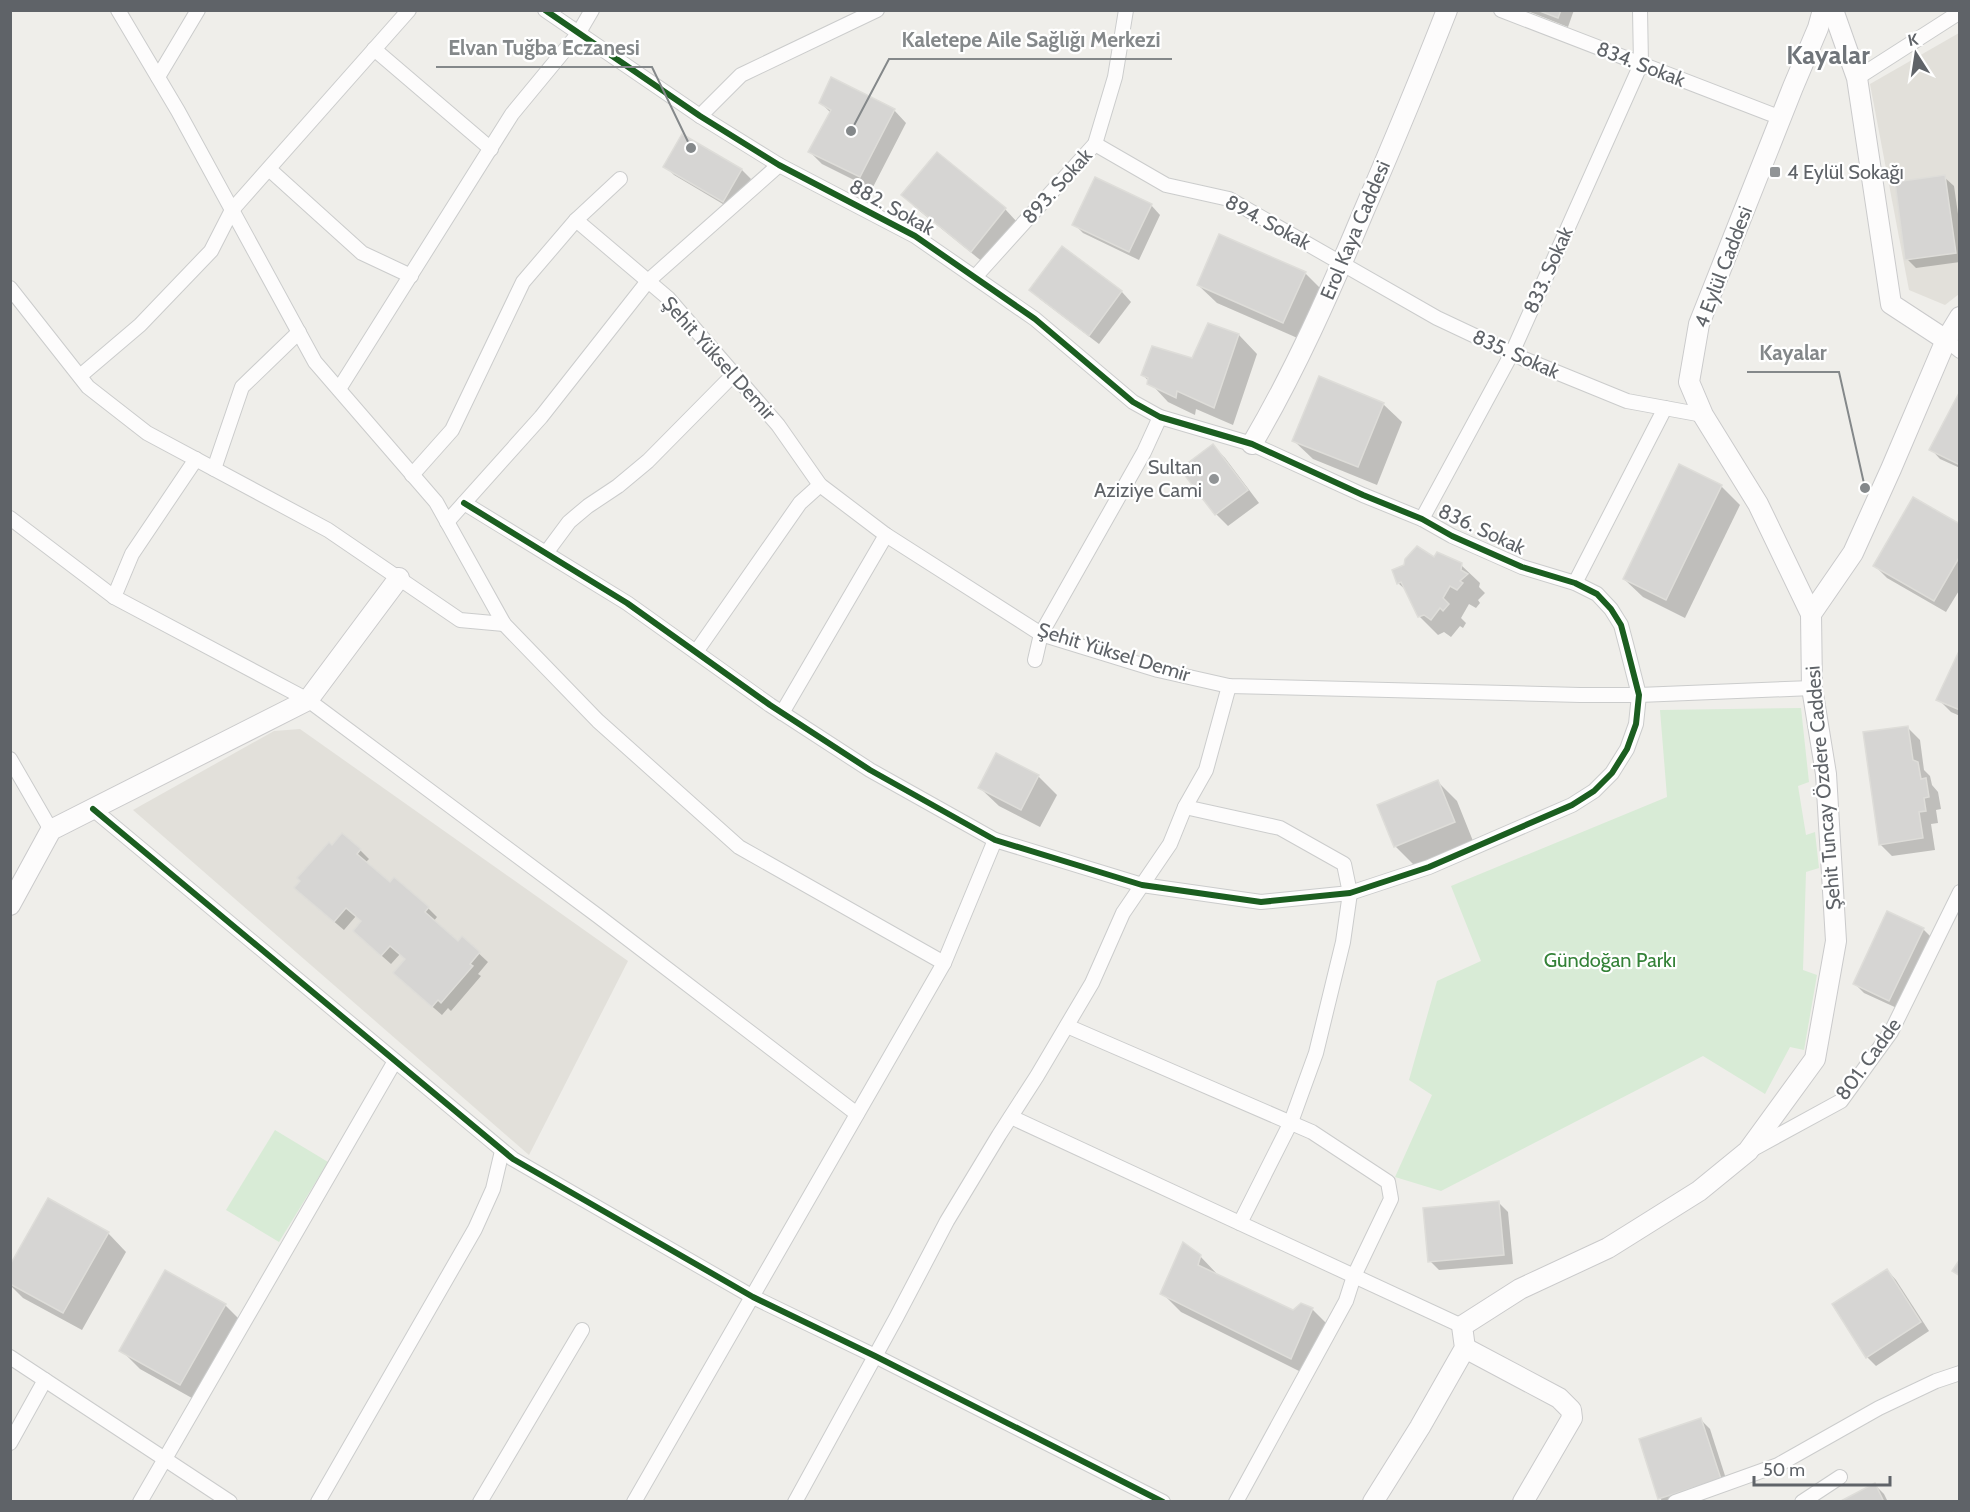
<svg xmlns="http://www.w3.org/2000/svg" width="1970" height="1512" viewBox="0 0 1970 1512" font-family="Cabin,sans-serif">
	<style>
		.education { fill: #e2e0da }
		.green { fill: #d8ebd6 }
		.shadow { fill: #0003 }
		.building { fill: #d6d5d3; stroke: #deddd9; stroke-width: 1.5 }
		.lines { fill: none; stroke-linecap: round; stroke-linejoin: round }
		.street-casing { stroke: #cbcccc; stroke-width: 16 }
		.secondary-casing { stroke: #cacacb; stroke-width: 22 }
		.street { stroke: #fdfcfc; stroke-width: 14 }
		.secondary { stroke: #fdfcfc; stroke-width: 20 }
		.cycleway-casing { stroke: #fff; stroke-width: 10 }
		.cycleway { stroke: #1b5e20; stroke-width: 6 }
		.poi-dot { fill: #919496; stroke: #fff; stroke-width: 2 }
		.labels { text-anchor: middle; stroke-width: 4.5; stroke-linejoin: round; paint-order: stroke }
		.street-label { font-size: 20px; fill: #5f6368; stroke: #fff }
		.poi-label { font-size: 20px; fill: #5f6368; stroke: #fff; text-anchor: start }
		.park-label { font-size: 20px; fill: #348238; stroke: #fff }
		.district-label { font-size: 26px; font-weight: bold; fill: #70757a; stroke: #fff }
		.leader { fill: none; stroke: #84888a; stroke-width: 2 }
		.callout-dot { fill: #84888a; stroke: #fff; stroke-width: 2 }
		.callout-label { font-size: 21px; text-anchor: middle; font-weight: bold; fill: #84888a; stroke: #fff; stroke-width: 4.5; stroke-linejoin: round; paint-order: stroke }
	</style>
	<rect width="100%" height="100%" fill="#efeeea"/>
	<g class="education">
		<path d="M1959,33V294L1945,305L1909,290L1870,84Z"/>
		<path d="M300,729L628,961L529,1155L133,810L274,731Z"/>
	</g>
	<g class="green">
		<path d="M1801,708L1809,782L1798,786L1806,835L1815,832L1819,868L1806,872L1803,970L1817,975L1804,1050L1790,1047L1765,1094L1703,1056L1441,1191L1395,1177L1432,1095L1409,1080L1437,981L1481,961L1451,886L1667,797L1660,710Z"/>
		<path d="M275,1130L328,1162L279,1242L226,1210Z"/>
	</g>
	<g class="shadow">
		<path d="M1525,10H1574L1568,27Z"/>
		<path d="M821,103L894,110L906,123L872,189L822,164L810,152L831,113Z"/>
		<path d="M682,136L742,170L751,179L733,210L674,175L665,166Z"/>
		<path d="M1944,177L1954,186L1960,228V262L1916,268L1907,259Z"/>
		<path d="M903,195L1005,209L1017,222L984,263L916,208Z"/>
		<path d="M1151,205L1160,215L1139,260L1083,233L1074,224Z"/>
		<path d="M1062,248L1122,292L1131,302L1099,344L1040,299L1031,290Z"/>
		<path d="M1305,273L1323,291L1302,340L1217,303L1198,285Z"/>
		<path d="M1239,335L1257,354L1233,425L1196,409L1195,415L1168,402L1142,374L1192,360Z"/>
		<path d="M1960,394V468L1940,459L1931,449Z"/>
		<path d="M1383,404L1402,422L1377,485L1313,459L1294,441Z"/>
		<path d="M1213,446L1225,458L1259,503L1228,526L1216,514Z"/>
		<path d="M1721,486L1740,505L1685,618L1643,597L1624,579Z"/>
		<path d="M1960,526V589L1946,612L1887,578L1875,566Z"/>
		<path d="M1434,559L1461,565L1480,583L1479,587L1485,593L1478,600L1480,603L1476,608L1469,604L1461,618L1466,623L1463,628L1460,626L1451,637L1444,632L1438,635L1419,616L1408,592L1398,583Z"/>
		<path d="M1960,653V716L1951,712L1938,699Z"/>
		<path d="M1908,728L1920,740L1924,770L1930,776L1932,785L1938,792L1941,809L1936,810L1938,823L1931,824L1935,850L1892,856L1880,844Z"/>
		<path d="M1038,776L1057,795L1040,827L999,806L980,788Z"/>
		<path d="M1438,782L1457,801L1473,841L1414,865L1395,846Z"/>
		<path d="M332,847L360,850L369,859L365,863L390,884L428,908L437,917L433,922L458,943L462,938L488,962L478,974L481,976L451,1011L448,1008L442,1015L404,982L406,959L400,954L391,964L364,940L363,922L356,916L344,930L305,897Z"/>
		<path d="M1923,929L1932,938L1899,1009L1864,993L1855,984Z"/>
		<path d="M1499,1203L1508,1212L1513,1264L1439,1270L1430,1261Z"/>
		<path d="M108,1233L126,1252L82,1330L23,1298L10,1285V1268Z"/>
		<path d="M1200,1256L1218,1275L1293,1312L1312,1309L1331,1328L1309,1376L1181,1312L1162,1293Z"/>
		<path d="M1887,1270L1896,1280L1929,1331L1876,1366L1867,1357Z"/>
		<path d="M225,1305L243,1323L199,1402L140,1369L121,1350Z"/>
		<path d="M1701,1420L1710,1429L1729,1488L1687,1502H1663L1660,1498Z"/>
		<path d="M1875,1485L1884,1494L1888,1502H1842Z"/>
	</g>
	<g class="building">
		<path d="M1537,10H1561L1558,18Z"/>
		<path d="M831,77L895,109L860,177L808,152L831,110L819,103Z"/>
		<path d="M682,134L742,169L723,202L663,167Z"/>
		<path d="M937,152L1006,208L971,252L901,195Z"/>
		<path d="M1945,175L1956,253L1905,260L1895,182Z"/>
		<path d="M1095,177L1152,204L1129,252L1072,225Z"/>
		<path d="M1219,234L1306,272L1283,323L1197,285Z"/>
		<path d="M1062,246L1122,291L1089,336L1029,290Z"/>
		<path d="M1208,323L1239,334L1214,408L1177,391L1176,398L1147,384L1148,378L1141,375L1152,346L1192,358Z"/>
		<path d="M1319,376L1384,403L1358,467L1292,441Z"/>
		<path d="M1960,391V465L1929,450Z"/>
		<path d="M1213,444L1248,490L1215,515L1180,469Z"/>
		<path d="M1679,464L1722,485L1666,600L1623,579Z"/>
		<path d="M1913,497L1960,524V556L1934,601L1873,566Z"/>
		<path d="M1417,546L1434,557L1437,552L1462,563L1461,570L1468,574L1460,581L1463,583L1457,590L1450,586L1443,598L1449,604L1443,611L1440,608L1431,620L1424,615L1418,617L1401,582L1397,584L1392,570L1404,565L1405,559Z"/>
		<path d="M1960,649V710L1936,700Z"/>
		<path d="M1908,726L1913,760L1918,762L1921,779L1926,778L1929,797L1924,798L1926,811L1919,812L1923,838L1879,845L1863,732Z"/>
		<path d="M996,753L1039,775L1021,810L978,788Z"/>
		<path d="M1438,780L1455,822L1394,847L1377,805Z"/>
		<path d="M342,833L361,849L357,854L390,882L394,877L429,907L425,912L458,941L462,936L480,952L470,964L473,966L441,1003L438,1000L432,1007L393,973L405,959L390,946L381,956L353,931L361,921L346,908L334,922L294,888L300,881L297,878L329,842L332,845Z"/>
		<path d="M1887,911L1924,928L1889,1001L1853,984Z"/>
		<path d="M48,1198L109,1232L63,1313L10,1284V1265Z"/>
		<path d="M1499,1201L1504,1255L1428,1262L1423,1208Z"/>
		<path d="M1183,1242L1201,1255L1198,1265L1293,1310L1301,1303L1313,1308L1291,1359L1160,1294Z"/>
		<path d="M1960,1259V1276L1952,1271Z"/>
		<path d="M1887,1269L1921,1322L1866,1358L1832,1304Z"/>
		<path d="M165,1270L226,1304L180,1385L119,1351Z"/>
		<path d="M1701,1418L1721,1479L1658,1499L1639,1439Z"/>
		<path d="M1875,1483L1884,1502H1839Z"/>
	</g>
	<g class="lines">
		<g class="street-casing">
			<g id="street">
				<path d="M118,10L178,111L315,362L436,502L504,624L598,721L739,847L944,963"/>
				<path d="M1501,10L1781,118"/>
				<path d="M374,49L491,149"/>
				<path d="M158,77L198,10"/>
				<path d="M1857,78L1960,12"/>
				<path d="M700,116L741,75L877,10"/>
				<path d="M1095,144L1166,185L1229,199L1437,318L1524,359L1627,401L1703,415"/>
				<path d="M269,169L362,253L411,276"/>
				<path d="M576,220L668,298L778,425L820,485L886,535L1041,634L1158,670L1229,686L1580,695H1639L1812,688"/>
				<path d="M975,277L1095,144L1115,77L1126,10"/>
				<path d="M10,288L88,387L147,433L328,530L460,620L504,624"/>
				<path d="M1946,340L1960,351"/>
				<path d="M80,376L140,325L211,251L232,210L409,10"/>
				<path d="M339,389L512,114L578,34L592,10"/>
				<path d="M214,469L242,387L299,332"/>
				<path d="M412,475L452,430L523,282L576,220L620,179"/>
				<path d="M464,503L627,603L770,705L870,770L995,840L1142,885L1261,902L1350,893L1429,867L1572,805L1594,791L1612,773L1627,749L1636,724L1639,695L1626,644L1621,625L1611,609L1597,594L1575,583L1522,567L1452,536L1422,519L1363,495L1252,444L1160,417L1133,402L1035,319L915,236L779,165L700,116L545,10"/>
				<path d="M10,518L114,597L308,700L598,916L857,1114"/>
				<path d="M1422,519L1512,353L1641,64L1640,10"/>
				<path d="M447,522L541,417L648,281L779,165"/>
				<path d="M546,553L569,522L588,506L618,486L648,461L734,374"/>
				<path d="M1575,583L1665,408"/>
				<path d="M114,597L132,554L196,459"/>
				<path d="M696,652L800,503L820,485"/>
				<path d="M1035,660L1041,634L1144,452L1160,417"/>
				<path d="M782,713L886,535"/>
				<path d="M10,759L51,830"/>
				<path d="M1185,807L1280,828L1344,864L1350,893L1343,942L1316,1053L1291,1122L1240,1223"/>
				<path d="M93,809L513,1159L753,1297L875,1356L1163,1502"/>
				<path d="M1067,1026L1312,1132L1388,1182L1391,1199L1354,1276L1346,1301L1236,1502"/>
				<path d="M1011,1117L1462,1326"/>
				<path d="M1753,1149L1841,1101L1891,1032L1960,892"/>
				<path d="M10,1357L230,1502"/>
				<path d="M10,1443L45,1380"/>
				<path d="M140,1502L395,1061"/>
				<path d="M318,1502L475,1229L493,1189L502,1151"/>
				<path d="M480,1502L582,1330"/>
				<path d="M634,1502L944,963L995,840"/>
				<path d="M795,1502L896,1318L947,1221L999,1135L1037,1076L1092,983L1123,913L1170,844L1185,807L1206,770L1229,686"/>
				<path d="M1675,1502L1778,1465L1879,1408L1936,1381L1960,1373"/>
				<path d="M1802,1502L1840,1477"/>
			</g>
		</g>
		<g class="secondary-casing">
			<g id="secondary">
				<path d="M1833,10L1857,78L1891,304L1946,340"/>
				<path d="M1252,444C1295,371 1330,292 1363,213C1392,146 1420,79 1447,10"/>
				<path d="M1811,614L1758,504L1703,415L1689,382L1699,324L1793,87L1818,28L1823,10"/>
				<path d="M10,905L51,830L308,700L399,578"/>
				<path d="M1465,1348L1559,1398L1571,1410L1572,1418L1523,1502"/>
				<path d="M1373,1502L1420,1427L1465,1348L1462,1326L1520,1289L1608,1248L1699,1191L1748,1151L1815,1059L1836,941L1826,774L1812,688L1811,614L1853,553L1891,469L1946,340L1960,317"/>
			</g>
		</g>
		<use href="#street" class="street"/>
		<use href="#secondary" class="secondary"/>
		<g class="cycleway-casing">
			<g id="cycleway">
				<path d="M464,503L627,603L770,705L870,770L995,840L1142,885L1261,902L1350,893L1429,867L1572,805L1594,791L1612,773L1627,749L1636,724L1639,695L1626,644L1621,625L1611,609L1597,594L1575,583L1522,567L1452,536L1422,519L1363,495L1252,444L1160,417L1133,402L1035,319L915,236L779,165L700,116L545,10"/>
				<path d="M93,809L513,1159L753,1297L875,1356L1163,1502"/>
			</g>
		</g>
		<use href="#cycleway" class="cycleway"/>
	</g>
	<g class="poi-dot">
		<rect x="1769" y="166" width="12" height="12" rx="3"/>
		<circle cx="1214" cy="479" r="6"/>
	</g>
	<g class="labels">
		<g class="street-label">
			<text transform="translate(1641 64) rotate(21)" y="7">834. Sokak</text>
			<text transform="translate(1057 186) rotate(-48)" y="7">893. Sokak</text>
			<text transform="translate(892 207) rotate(29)" y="7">882. Sokak</text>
			<text transform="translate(1268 222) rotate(28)" y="7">894. Sokak</text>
			<text transform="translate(1355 230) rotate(-67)" y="7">Erol Kaya Caddesi</text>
			<text transform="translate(1723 267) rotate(-69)" y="7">4 Eylül Caddesi</text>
			<text transform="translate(1548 270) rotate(-66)" y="7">833. Sokak</text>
			<text transform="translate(1516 354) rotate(24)" y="7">835. Sokak</text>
			<text transform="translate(719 358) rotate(48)" y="7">Şehit Yüksel Demir</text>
			<text transform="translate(1482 529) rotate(25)" y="7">836. Sokak</text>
			<text transform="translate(1114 652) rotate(17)" y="7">Şehit Yüksel Demir</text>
			<text transform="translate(1823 788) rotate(-95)" y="7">Şehit Tuncay Özdere Caddesi</text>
			<text transform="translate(1868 1059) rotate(-54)" y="7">801. Cadde</text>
		</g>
		<g class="poi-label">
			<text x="1787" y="179">4 Eylül Sokağı</text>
			<text x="1202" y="474" text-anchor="end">Sultan<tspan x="1202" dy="23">Aziziye Cami</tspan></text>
		</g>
		<g class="park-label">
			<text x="1610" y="967">Gündoğan Parkı</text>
		</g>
		<g class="district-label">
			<text x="1828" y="64">Kayalar</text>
		</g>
	</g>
	<path class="leader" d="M851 131L889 59H1172M691 148L652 67H436M1865 488L1839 372H1747"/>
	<g class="callout-dot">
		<circle cx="851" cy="131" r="6"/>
		<circle cx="691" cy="148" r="6"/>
		<circle cx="1865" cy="488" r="6"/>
	</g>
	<g class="callout-label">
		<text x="1031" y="47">Kaletepe Aile Sağlığı Merkezi</text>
		<text x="544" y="55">Elvan Tuğba Eczanesi</text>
		<text x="1793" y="360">Kayalar</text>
	</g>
	<rect width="1970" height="1512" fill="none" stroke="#5f6368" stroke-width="24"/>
	<g transform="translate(1916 54) rotate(348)" stroke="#ffffff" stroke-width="4.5" paint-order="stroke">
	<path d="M0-4.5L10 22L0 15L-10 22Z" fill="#5f6368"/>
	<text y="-9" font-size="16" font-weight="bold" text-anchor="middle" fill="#5f6368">K</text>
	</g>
	<path d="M1754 1476v9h136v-9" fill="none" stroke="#5f6368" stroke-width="3"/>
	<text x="1763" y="1476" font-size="18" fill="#5f6368" stroke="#ffffff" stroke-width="4.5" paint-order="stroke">50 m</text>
</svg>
